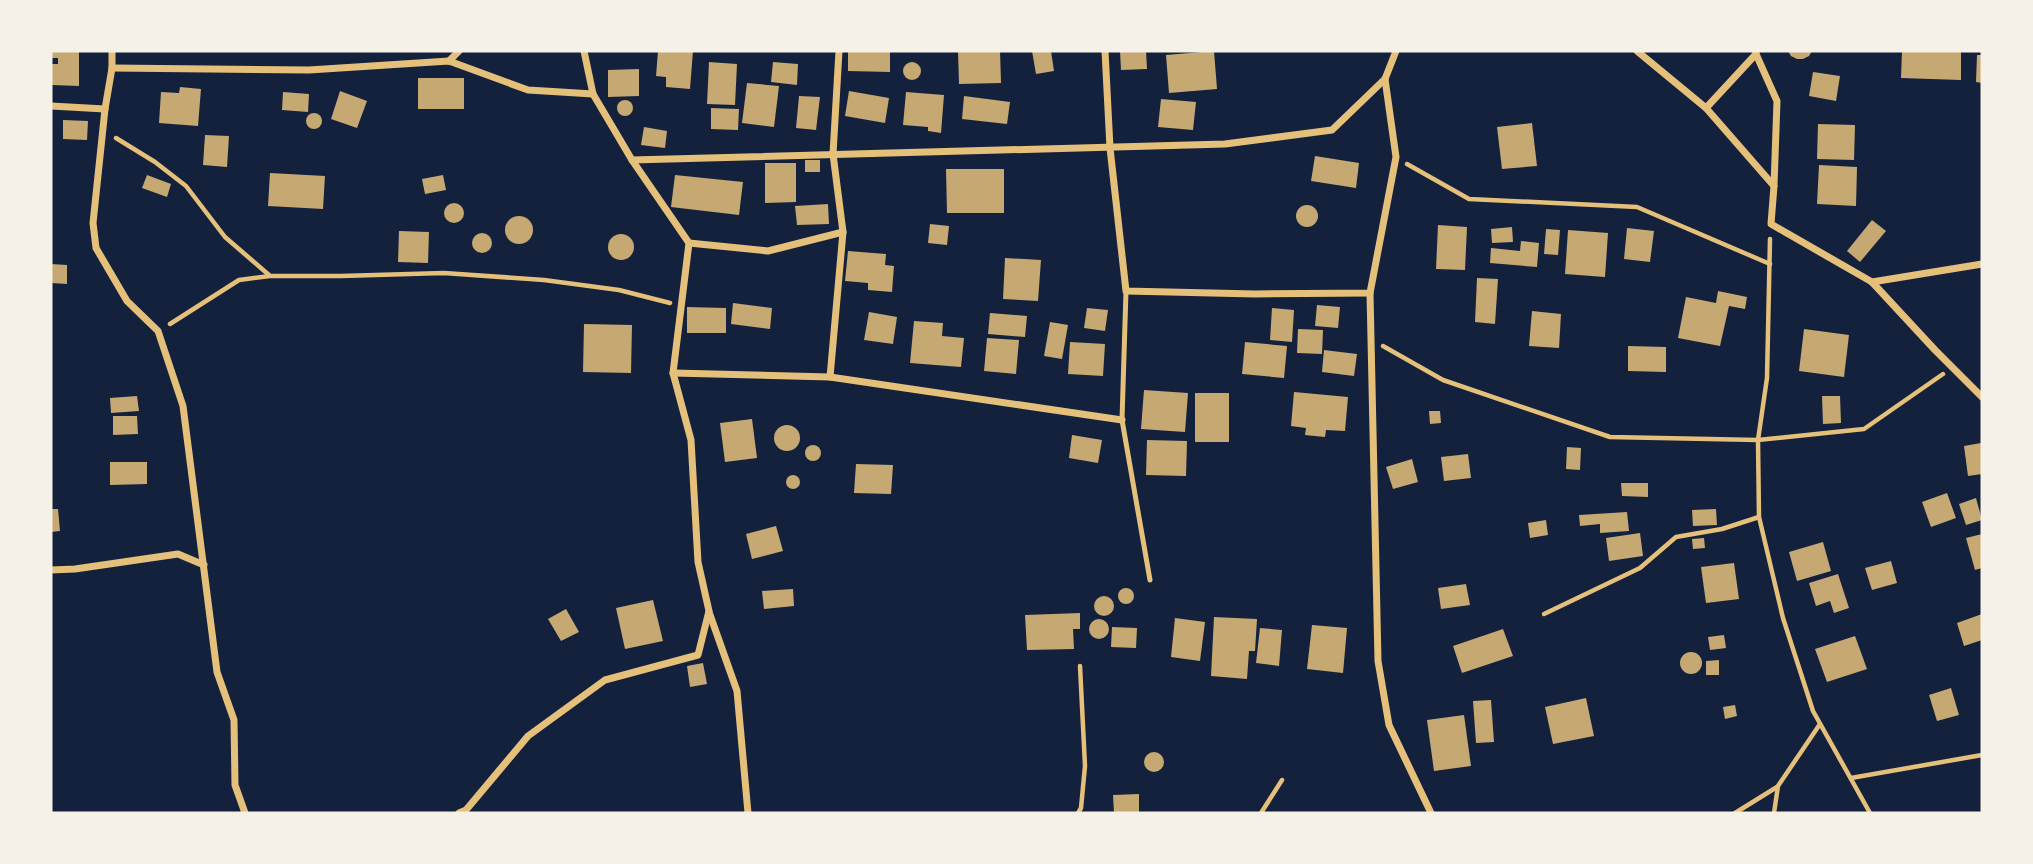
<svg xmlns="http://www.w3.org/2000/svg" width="2033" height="864" viewBox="0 0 2033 864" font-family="Quicksand,sans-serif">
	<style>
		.building { fill: #c6a872 }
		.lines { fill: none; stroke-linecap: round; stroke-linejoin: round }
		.path { stroke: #e5c07b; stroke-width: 4.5 }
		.service { stroke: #e5c07b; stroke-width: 5 }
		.minor { stroke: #e5c07b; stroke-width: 7 }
	</style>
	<rect width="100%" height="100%" fill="#14213d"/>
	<g class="building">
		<path d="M51,51H79V86L51,85V64H58V58H51Z"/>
		<path d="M658,51H693L690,89L666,87V77L656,76Z"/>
		<path d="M848,51H890V72L848,71Z"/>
		<path d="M958,51H1000L1001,83L959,84Z"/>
		<path d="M1032,51H1051L1054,71L1036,74Z"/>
		<path d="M1120,51H1146L1147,69L1121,70Z"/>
		<path d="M1214,51L1217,89L1169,93L1166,55Z"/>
		<path d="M1788,51H1812L1809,56L1803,59H1797L1791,56Z"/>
		<path d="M1902,51H1961V80L1901,78Z"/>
		<path d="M1977,55H1982V83L1976,82Z"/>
		<circle cx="912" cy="71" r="9"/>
		<path d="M709,62L737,64L735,105L707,104Z"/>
		<path d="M773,62L798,64L797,85L771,82Z"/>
		<path d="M639,69V96L608,97V70Z"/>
		<path d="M1813,72L1840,76L1836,101L1809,96Z"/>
		<rect x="418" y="78" width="46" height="31"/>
		<path d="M747,83L779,86L774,127L742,123Z"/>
		<path d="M180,87L201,89L198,126L159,123L161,92L179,93Z"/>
		<path d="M340,91L367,101L357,128L331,119Z"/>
		<path d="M849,91L889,98L885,123L845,116Z"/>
		<path d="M283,92L309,94L308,112L282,110Z"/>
		<path d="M906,92L944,95L941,133L928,131V127L903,125Z"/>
		<path d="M799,96L820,97L816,130L796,128Z"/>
		<path d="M964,96L1010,102L1007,124L962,119Z"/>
		<path d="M1161,99L1196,102L1193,130L1158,127Z"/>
		<circle cx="625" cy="108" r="8"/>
		<path d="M711,108L739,109L738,130L711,129Z"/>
		<circle cx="314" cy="121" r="8"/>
		<path d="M63,120L88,121L87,140L63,139Z"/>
		<path d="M1532,123L1537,166L1502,169L1497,127Z"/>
		<path d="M1818,124L1855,125L1854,160L1817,159Z"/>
		<path d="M644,127L667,131L665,148L641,145Z"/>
		<path d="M205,135L229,136L227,167L203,165Z"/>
		<path d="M1315,156L1359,163L1356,188L1311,181Z"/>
		<rect x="805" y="160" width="15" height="12"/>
		<path d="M765,163H796V202L765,203Z"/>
		<path d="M1819,165L1857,167L1856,206L1817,204Z"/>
		<path d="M946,169H1004V213H947Z"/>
		<path d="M270,173L325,176L323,209L268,206Z"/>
		<path d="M147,175L171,184L167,197L142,188Z"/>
		<path d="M443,175L446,190L425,194L422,179Z"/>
		<path d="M675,175L743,182L739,215L671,207Z"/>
		<circle cx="454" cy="213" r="10"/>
		<path d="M828,204L829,224L797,225L795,206Z"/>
		<circle cx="1307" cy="216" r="11"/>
		<circle cx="519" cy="230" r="14"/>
		<path d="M1872,220L1886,231L1860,262L1847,251Z"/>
		<path d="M930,224L949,226L947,245L928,243Z"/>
		<path d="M1438,225L1467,227L1465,270L1436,269Z"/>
		<path d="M1512,227L1513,242L1492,243L1491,229Z"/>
		<path d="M1627,228L1654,231L1650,262L1624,259Z"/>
		<path d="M1546,229L1560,230L1558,255L1544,254Z"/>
		<path d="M1568,230L1608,233L1605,277L1565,274Z"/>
		<path d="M399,231L429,232L428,263L398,262Z"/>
		<circle cx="482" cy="243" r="10"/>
		<circle cx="621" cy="247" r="13"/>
		<path d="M1521,241L1539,243L1537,267L1490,263L1491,248L1520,251Z"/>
		<path d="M848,251L886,254L885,265L894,266L892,292L868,290V283L845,281Z"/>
		<path d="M1005,258L1041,260L1038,301L1003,299Z"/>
		<path d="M51,264L67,265V284L51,283Z"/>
		<path d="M1477,278L1498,279L1495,324L1475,322Z"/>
		<path d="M1718,291L1747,297L1745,309L1729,306L1720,346L1678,338L1686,297L1716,303Z"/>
		<path d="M733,303L772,308L770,329L731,324Z"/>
		<path d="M1317,305L1340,307L1338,328L1315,326Z"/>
		<path d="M687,307L726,308V333H687Z"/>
		<path d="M1087,308L1108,310L1105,331L1084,328Z"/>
		<path d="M1272,308L1294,310L1292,342L1270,340Z"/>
		<path d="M1532,311L1561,314L1559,348L1529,346Z"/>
		<path d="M869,312L897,317L893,344L864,340Z"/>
		<path d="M990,313L1027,316L1025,337L988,334Z"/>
		<path d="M914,321L943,323L942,336L964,338L961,367L910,363Z"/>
		<path d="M1050,322L1068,325L1062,359L1044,356Z"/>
		<path d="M584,324L632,325L631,373L583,372Z"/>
		<path d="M1298,329L1323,330L1322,354L1297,353Z"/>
		<path d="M1804,329L1849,335L1844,377L1799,371Z"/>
		<path d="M987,338L1019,340L1016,374L984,371Z"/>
		<path d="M1070,342L1105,344L1103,376L1068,374Z"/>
		<path d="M1245,342L1287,346L1284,378L1242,374Z"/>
		<path d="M1628,346L1666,347V372L1628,371Z"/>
		<path d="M1324,350L1357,354L1354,376L1322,372Z"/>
		<path d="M1144,390L1188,393L1185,432L1141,429Z"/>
		<path d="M1294,392L1348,397L1345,431L1326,430L1325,437L1305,435L1306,428L1291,426Z"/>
		<rect x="1195" y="393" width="34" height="49"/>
		<path d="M137,396L139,411L111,413L110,398Z"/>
		<path d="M1822,396H1840L1841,423L1823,424Z"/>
		<path d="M1429,411H1440L1441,423L1430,424Z"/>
		<path d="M113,416H137L138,434L113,435Z"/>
		<path d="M752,419L757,458L725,462L720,423Z"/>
		<circle cx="787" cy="438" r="13"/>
		<path d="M1072,435L1102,440L1098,463L1069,458Z"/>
		<path d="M1147,440L1187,441L1186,476L1146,475Z"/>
		<path d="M1981,443L1982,474L1968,476L1964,446Z"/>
		<circle cx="813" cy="453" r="8"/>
		<path d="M1567,447L1581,448L1580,470L1566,469Z"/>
		<path d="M1468,454L1471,478L1444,481L1441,457Z"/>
		<path d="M1412,459L1418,482L1393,489L1386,467Z"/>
		<path d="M110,462H147V484L110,485Z"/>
		<path d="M856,464L893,465L891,494L854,493Z"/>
		<circle cx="793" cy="482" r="7"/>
		<path d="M1621,483H1648V497L1622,496Z"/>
		<path d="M1947,493L1956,518L1931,527L1922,502Z"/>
		<path d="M1976,498L1982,520L1966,525L1959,504Z"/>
		<path d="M51,509H58L60,531L51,532Z"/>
		<path d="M1716,509L1717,525L1693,526L1692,510Z"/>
		<path d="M1627,512L1629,531L1600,533V524L1580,526L1579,515Z"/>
		<path d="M1546,520L1548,535L1530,538L1528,523Z"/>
		<path d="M776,526L783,551L752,559L746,534Z"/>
		<path d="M1640,533L1643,556L1609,561L1606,538Z"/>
		<path d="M1982,534V568L1975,570L1966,538Z"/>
		<path d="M1704,538L1705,548L1693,549L1692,539Z"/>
		<path d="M1823,542L1831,571L1797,581L1789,552Z"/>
		<path d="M1891,561L1897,583L1872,590L1865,568Z"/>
		<path d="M1734,563L1739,599L1706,603L1701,567Z"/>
		<path d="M1838,574L1849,608L1834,613L1830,601L1816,606L1809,583Z"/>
		<path d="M1466,584L1470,605L1441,609L1438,588Z"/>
		<circle cx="1126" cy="596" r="8"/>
		<path d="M793,589L794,606L764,609L762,591Z"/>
		<circle cx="1104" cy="606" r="10"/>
		<path d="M653,600L663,641L625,649L616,608Z"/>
		<path d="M566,609L579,632L561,641L548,619Z"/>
		<path d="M1080,613V629H1073L1074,649L1027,650L1025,615Z"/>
		<path d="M1982,614V640L1964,646L1957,623Z"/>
		<path d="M1214,617L1257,619L1255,651H1249L1247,679L1211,676Z"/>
		<path d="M1175,618L1205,622L1200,661L1171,657Z"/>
		<circle cx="1099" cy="629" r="10"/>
		<path d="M1312,625L1347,628L1343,673L1307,669Z"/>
		<path d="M1112,627L1137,628L1136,648L1111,647Z"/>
		<path d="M1260,628L1282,630L1279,666L1256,663Z"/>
		<path d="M1503,629L1513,656L1462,673L1453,646Z"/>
		<path d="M1724,635L1726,648L1710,650L1708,637Z"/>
		<path d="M1855,636L1867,669L1827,682L1815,649Z"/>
		<circle cx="1691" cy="663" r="11"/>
		<path d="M1719,660V675H1706V661Z"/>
		<path d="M703,663L707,684L690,687L687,666Z"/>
		<path d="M1951,688L1959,715L1937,721L1929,695Z"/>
		<path d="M1586,698L1594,736L1553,744L1545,707Z"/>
		<path d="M1491,700L1494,742L1476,743L1473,701Z"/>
		<path d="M1735,705L1737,716L1725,719L1723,707Z"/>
		<path d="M1464,715L1471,766L1434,771L1427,720Z"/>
		<circle cx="1154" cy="762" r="10"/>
		<path d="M1139,794V813H1114L1113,795Z"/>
	</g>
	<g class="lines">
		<g class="path">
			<path d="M116,138L155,162L186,186L225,237L269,275"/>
			<path d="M1407,164L1469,199L1637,207L1770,264"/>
			<path d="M1770,239L1767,378L1758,440L1759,517L1783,618L1813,711L1870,813"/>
			<path d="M170,324L239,280L270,276H341L444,273L544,280L619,290L670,303"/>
			<path d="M1383,346L1443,380L1610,437L1758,440L1864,429L1943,374"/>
			<path d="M1544,614L1640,568L1676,537L1722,529L1759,517"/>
			<path d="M1851,778L1982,755"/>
			<path d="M1078,813L1081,808L1085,766L1080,666"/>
			<path d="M1261,813L1282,780"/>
			<path d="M1735,813L1777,787"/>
			<path d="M1774,813L1778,786L1820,724"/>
		</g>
		<path class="service" d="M1126,291L1122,420L1150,580"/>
		<g class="minor">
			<path d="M112,51V68L105,109L93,223L96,248L127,301L158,331L183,406L217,672L234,720L235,785L245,813"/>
			<path d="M584,51L593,94L632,160L689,243L768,251L843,232"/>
			<path d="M1105,51L1110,148L1126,291L1255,294L1370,293L1396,157L1385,79L1396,51"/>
			<path d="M1637,51L1706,108L1774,186L1771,224L1872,282L1935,350L1982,397"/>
			<path d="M1756,51V54L1777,101L1774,186"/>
			<path d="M449,61L459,51"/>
			<path d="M112,68L309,70L449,61L528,90L593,94"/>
			<path d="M51,106L105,109"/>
			<path d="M1706,108L1756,54"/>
			<path d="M632,160L1225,144L1332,130L1385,79"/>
			<path d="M1872,282L1982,264"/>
			<path d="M1370,293L1378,661L1389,725L1431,813"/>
			<path d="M673,373L830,377L1122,420"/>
			<path d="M830,377L843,232L833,154L839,51"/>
			<path d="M51,570L75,569L178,554L204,565"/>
			<path d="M709,612L737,691L748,813"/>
			<path d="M459,813L466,810L528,736L605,680L698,655L709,611L698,562L691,440L673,373L689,243"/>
		</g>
	</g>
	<rect width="2033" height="864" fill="none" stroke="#f6f1e7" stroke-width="105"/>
</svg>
